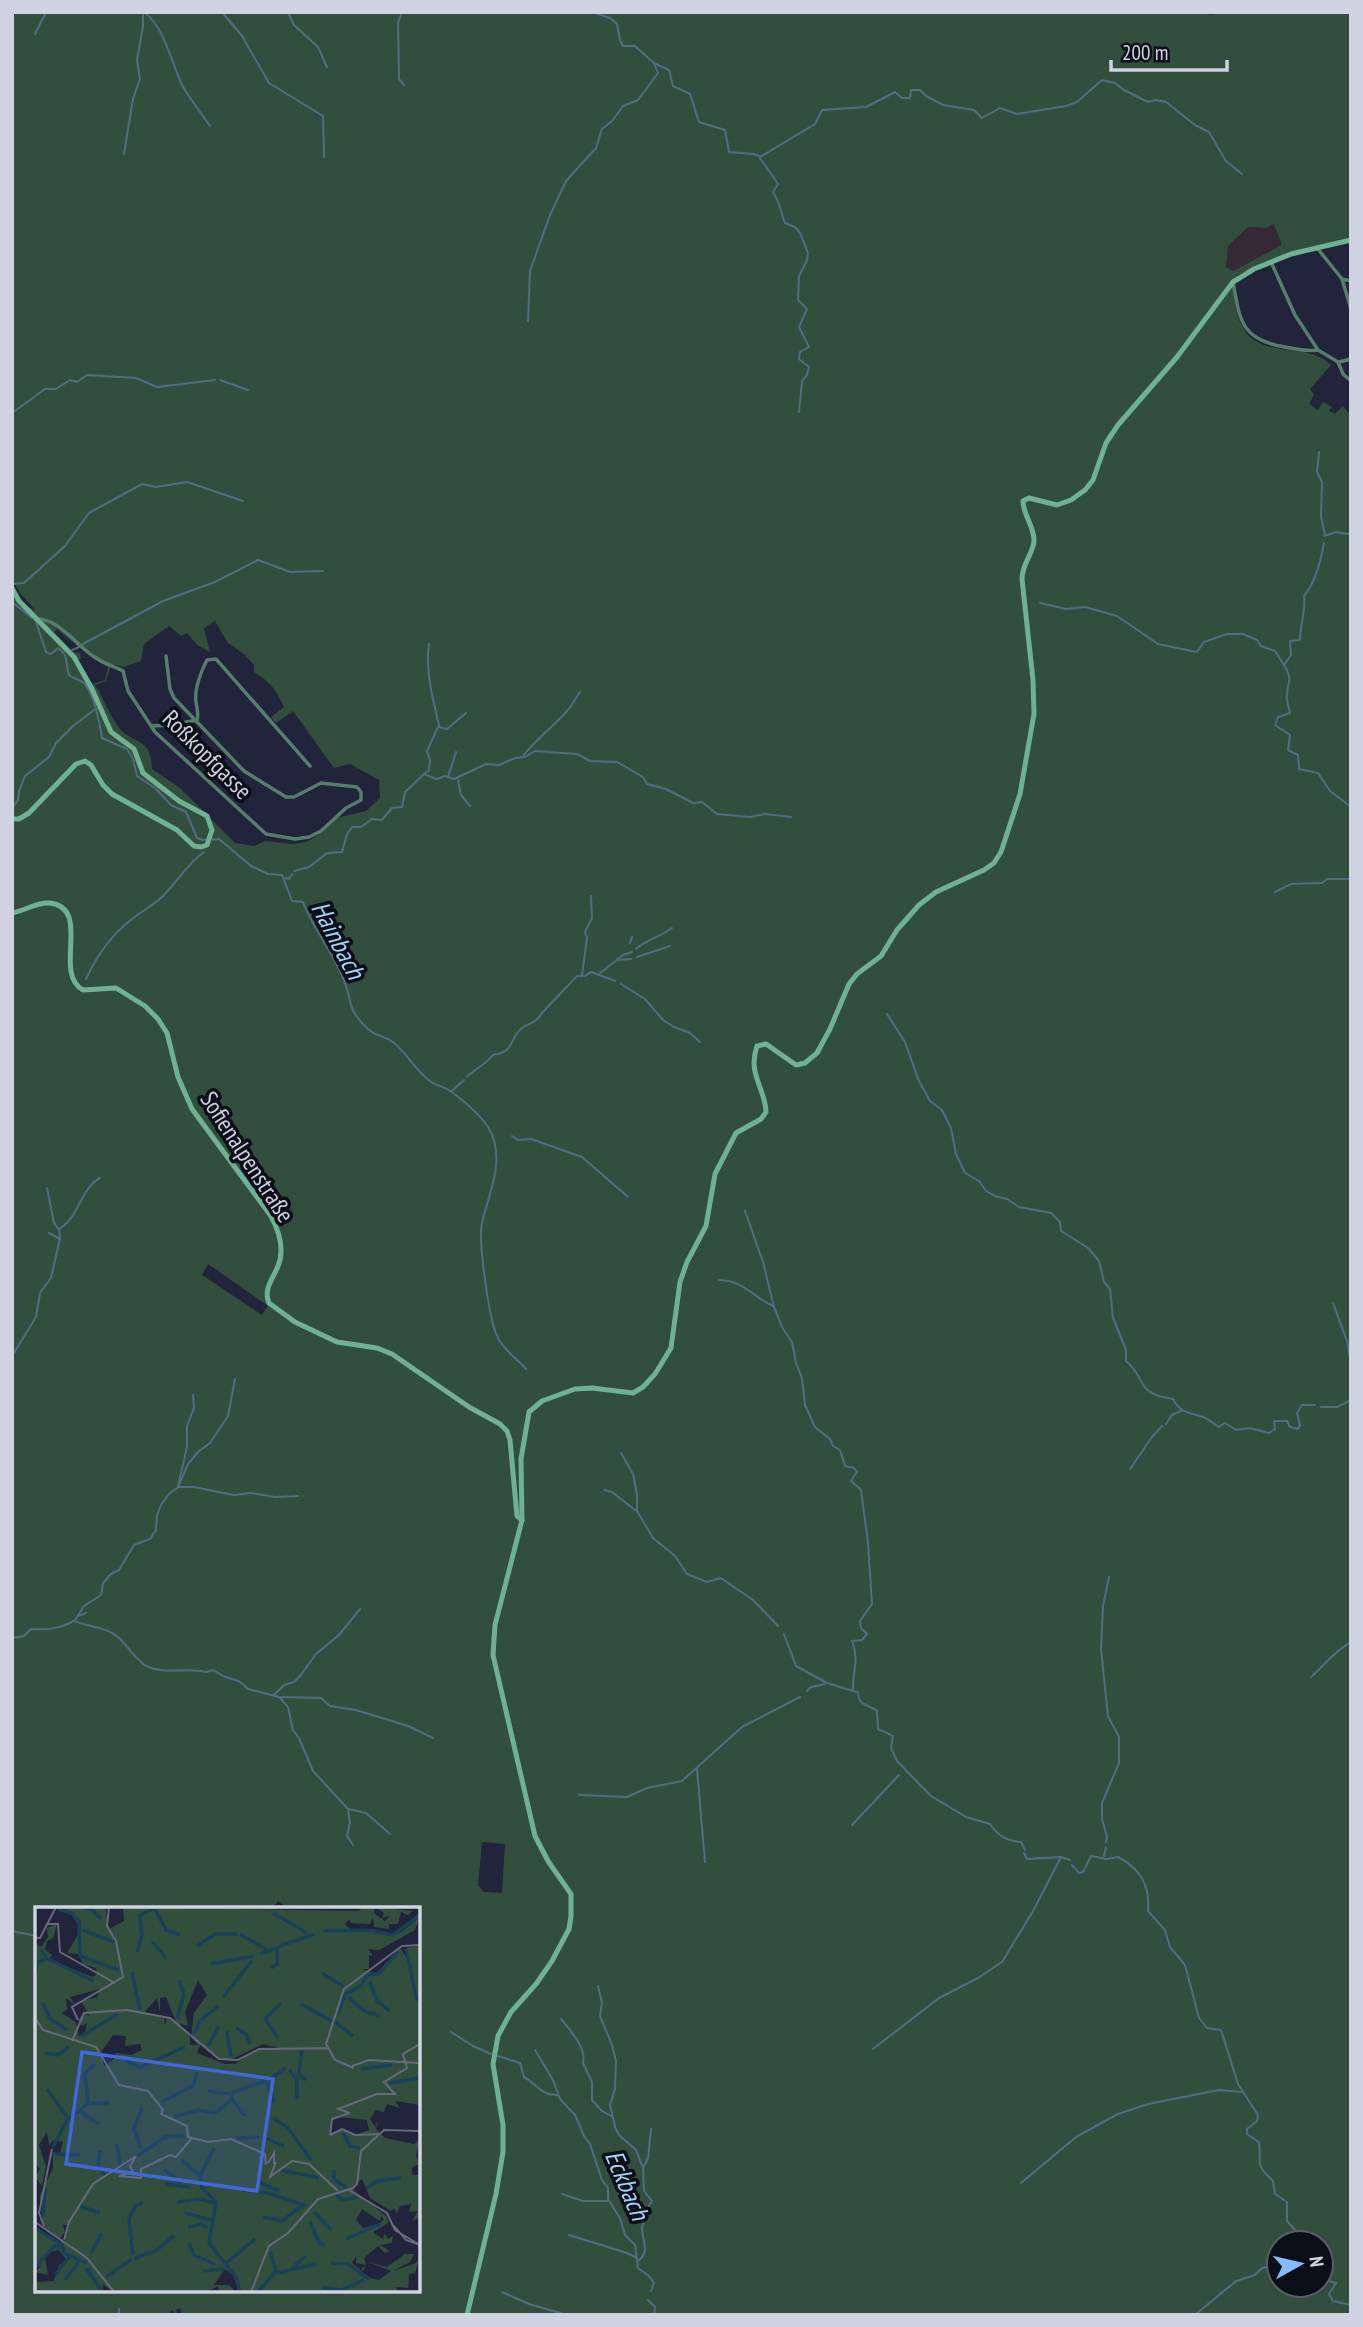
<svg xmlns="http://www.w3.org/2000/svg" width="1363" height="2327" viewBox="0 0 1363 2327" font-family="'PT Sans Narrow',sans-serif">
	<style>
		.industrial { fill: #362834 }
		.green { fill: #324f3e; fill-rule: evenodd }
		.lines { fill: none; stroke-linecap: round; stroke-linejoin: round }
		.stream { stroke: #506d82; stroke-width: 2 }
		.street { stroke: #557e6b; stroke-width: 3.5 }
		.secondary { stroke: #6eb193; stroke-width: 5 }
		.labels { text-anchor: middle; stroke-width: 7; stroke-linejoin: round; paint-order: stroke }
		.street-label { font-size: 24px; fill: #cfd2e1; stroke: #0c0e18 }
		.water-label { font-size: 26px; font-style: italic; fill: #a1d6f8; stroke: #0c0e18 }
		.inset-river { fill: none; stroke: #194259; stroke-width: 3.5 }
		.inset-road { fill: none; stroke: #676a7d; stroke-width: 2 }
		.view { fill: #4168da; fill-opacity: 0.15; stroke: #4168da; stroke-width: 3.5 }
		.inset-edge { fill: none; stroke: #cfd2e1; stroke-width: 3.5 }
	</style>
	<rect width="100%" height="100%" fill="#21243a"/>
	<path class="industrial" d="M1275,224L1283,245L1233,271L1226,268L1228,246L1248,227L1266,228Z"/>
	<path class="green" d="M12,12H1206L1210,15L1225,12H1351V237L1237,275C1232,287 1234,295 1236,307C1246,368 1302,336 1331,365L1310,389L1314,395L1309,404L1318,410L1323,402L1332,407L1329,411L1335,414L1343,406L1351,416V2315H182L180,2308L176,2310L178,2315H174L173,2310L170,2312L171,2315L166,2313L162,2315H12V597L36,611L20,593L14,583L12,585ZM1274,224L1282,245L1233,271L1226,267L1228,246L1248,227L1266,228ZM215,621L228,643L244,654L254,665V672C271,683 276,689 284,707L271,717L276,723L293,711L334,768L350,764L379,780L380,798L366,811L336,818L318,835L306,842L293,844L265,841L254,846L235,843L180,788L152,769C152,735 131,746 117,725C109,713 103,698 95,685L106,681L111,664L124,667L141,661L144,644L169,626L181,636L187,633L197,645L210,652L204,628ZM57,629L86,653L108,667L105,680L93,684L78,660L81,658L80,653L73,652L54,632ZM208,1264L268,1306L262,1315L202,1275ZM482,1842L505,1844L502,1893L484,1892L478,1885ZM278,1901L289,1909H418V2290H37V1909H272ZM1279,2243H1321V2285H1279Z"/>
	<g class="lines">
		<g class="stream">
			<path d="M144,12C164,26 172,64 182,85C190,99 201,113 210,126"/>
			<path d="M222,12L242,36L269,83L323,116L324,157"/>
			<path d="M288,12L294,25L318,47L327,67"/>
			<path d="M402,12L398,23L399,79L404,85"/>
			<path d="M592,12L610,18L617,24L620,40L623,46H635L654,63L669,70L673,86L690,94L699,122L725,130L729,152L754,154L759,156"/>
			<path d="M35,34L46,12"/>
			<path d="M124,154L133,99L140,79L137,60L143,26V12"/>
			<path d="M760,157L815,124L822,110L866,107L895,92L902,98H910L911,90H920L926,96L943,105L974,110L982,118L1000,108L1017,114L1066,106L1077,102L1102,80L1115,83L1124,90L1148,102L1155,100L1166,102L1195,125L1209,132L1226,161L1242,174"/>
			<path d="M760,158L778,184L773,192C780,202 780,211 785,223L795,227L800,233L808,253L807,260L799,276L798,300L807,309L799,327L809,347L800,352L799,359L809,367L807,375L802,381L799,412"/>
			<path d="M528,321L530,271L550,215L566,181L596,148L602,129L612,121L623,106L638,100L658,73L654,63"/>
			<path d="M220,380L248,390"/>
			<path d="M12,413L45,389H56L70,380L77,382L87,375L136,378L157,387L215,380"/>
			<path d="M1319,452L1317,472L1322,482L1321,517L1325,535"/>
			<path d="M1324,536L1336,532L1348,534L1351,533"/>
			<path d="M1324,543C1321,560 1315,583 1304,596C1306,611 1300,625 1300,640L1290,641L1291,655L1284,665C1293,680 1288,680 1287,694C1286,700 1289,708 1290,713L1278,717L1275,725L1290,735L1288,750L1298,755L1299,769L1318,773L1330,791L1351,807"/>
			<path d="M13,584L24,583L65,546L89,513L142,484L156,487L187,482L243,501"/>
			<path d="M12,602L32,618"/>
			<path d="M1040,603L1066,609L1085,607L1117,616L1158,644L1197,652L1204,642L1227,634H1243L1257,640L1261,646L1275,651L1284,665"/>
			<path d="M36,622L46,652L51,654L58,648C69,655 65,663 69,675C74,679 79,679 84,683C94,693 100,724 102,738L127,749L133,759L137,776L155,788L171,805L186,812L197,838L203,840L219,839L251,866L268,874L282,875L292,901L303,902C314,932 336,955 346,986C352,1004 348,1007 362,1023C375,1038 382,1034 393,1042C407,1053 415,1070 430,1081C437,1086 446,1087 453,1093C467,1103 490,1123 494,1140C502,1168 488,1196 482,1223C478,1241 489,1321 498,1338C503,1349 518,1360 526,1369"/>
			<path d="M83,644L163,601L215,582L258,560L290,572L323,571"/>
			<path d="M72,650L79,647"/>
			<path d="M439,727L447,729L466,713"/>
			<path d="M523,756C536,739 553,727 567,711C572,705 576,698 580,692"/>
			<path d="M424,774L429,770L430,760L427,751L439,725C433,699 425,672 429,644"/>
			<path d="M448,777L456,752"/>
			<path d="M458,780L461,795L470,806"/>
			<path d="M12,808L18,800L19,791L25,776L49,757L56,743L73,726L94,710"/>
			<path d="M294,871L309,867L327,853L342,852L347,834L352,827H361L372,819L382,820L392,808L402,807L405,792L424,774L436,779L445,776L454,779L486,764L499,765L515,758L525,757L535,751L577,754L590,761L617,762L643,777L647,784L666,789L693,803L702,802L717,814L750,817L765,814L791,817"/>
			<path d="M286,878L289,879L292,874"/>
			<path d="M1275,892L1291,884L1322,883L1327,879H1351"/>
			<path d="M630,943L632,937"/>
			<path d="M636,949C646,940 660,937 672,928"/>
			<path d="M637,957L670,946"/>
			<path d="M618,960L631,959"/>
			<path d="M599,974L623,955L632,952"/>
			<path d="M582,975L587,938L585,932L592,918L591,896"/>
			<path d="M86,979C97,955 111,935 132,919C142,911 154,905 163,896C177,882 187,864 204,852"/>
			<path d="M621,984L645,999L663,1020L674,1027L690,1033L700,1042"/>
			<path d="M887,1014L905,1042L919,1081L930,1101L942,1110L951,1128L956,1154L965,1173L979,1181L986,1191L995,1196L1007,1199L1019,1207L1051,1213L1060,1222L1061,1231L1088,1248L1099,1261L1104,1282L1110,1289L1113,1318L1126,1350V1361C1147,1378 1134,1394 1173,1399C1181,1414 1189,1412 1203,1417C1209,1419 1213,1424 1219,1427L1225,1423L1236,1430L1250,1428L1269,1433L1275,1429L1274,1421H1287L1290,1427L1298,1429L1300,1425L1297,1413L1302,1405H1315"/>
			<path d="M467,1077C476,1068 485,1065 493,1055C516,1052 508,1039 522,1028C530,1022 536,1024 541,1014L577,976H585L591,972L615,981"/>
			<path d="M452,1091L464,1080"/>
			<path d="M512,1136L518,1140L531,1139L582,1157L628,1197"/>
			<path d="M47,1188L54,1223L59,1229"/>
			<path d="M745,1211L763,1262L774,1307L783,1329L792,1342L796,1363L802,1378L805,1405L815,1427L830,1439L833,1446L840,1450L845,1466L854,1468L857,1472L851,1481L861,1490L868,1543L872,1604L860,1621L861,1628L867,1634L862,1640L852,1641C860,1661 852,1671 853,1691L858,1692C858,1706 868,1704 877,1711L878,1729L893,1736L891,1748L897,1761L931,1796L966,1817L990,1824C999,1837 1006,1840 1021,1842L1025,1850"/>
			<path d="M49,1233L60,1239"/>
			<path d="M719,1280C743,1280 753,1297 773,1306"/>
			<path d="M1333,1303L1347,1341L1351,1363"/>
			<path d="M12,1356L36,1317L40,1293L51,1278L60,1238L59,1229C79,1218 80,1189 100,1178"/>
			<path d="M1321,1407H1337L1351,1400"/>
			<path d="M1166,1424L1172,1415L1181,1411"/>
			<path d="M621,1453L633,1474L637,1495V1511L653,1538L675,1556L687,1574L707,1582L721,1578L753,1600L778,1626"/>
			<path d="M1130,1469L1152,1437L1162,1426"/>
			<path d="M178,1486L187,1447V1426L194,1408L193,1395"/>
			<path d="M179,1487H194L234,1495L251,1493L275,1497L298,1496"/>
			<path d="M604,1490L612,1492L635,1510"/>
			<path d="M78,1616L86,1613"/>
			<path d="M75,1620L84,1606L101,1595L103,1583L111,1574L119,1570L134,1545L150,1539L156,1530L157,1515L161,1505L169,1494L178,1487L188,1464L199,1451L210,1443L228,1416L235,1379"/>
			<path d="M784,1634L796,1666L827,1683L853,1691"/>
			<path d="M12,1638L24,1636L31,1629C47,1630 59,1629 74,1621C89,1627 107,1627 119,1638C128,1646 136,1660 146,1666C164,1675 188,1667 206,1672L213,1670L225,1677L239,1681L248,1689L279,1697L321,1698L330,1706L356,1710L408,1726L433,1738"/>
			<path d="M1311,1677C1324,1666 1335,1650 1351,1642"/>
			<path d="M807,1691L811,1687L825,1684"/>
			<path d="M274,1695L284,1685L294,1682L300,1676L316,1654L339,1635L360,1609"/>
			<path d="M280,1698L288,1707L293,1730L299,1738L313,1771L348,1809L350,1823L347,1836L353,1845"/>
			<path d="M697,1769L705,1862"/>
			<path d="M579,1795L627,1797L647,1788L682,1781L742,1727L800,1697"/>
			<path d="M349,1809L366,1813L390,1834"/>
			<path d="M852,1825L899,1775"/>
			<path d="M1106,1842L1107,1837L1102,1819V1803L1119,1763V1737L1108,1716L1101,1649L1103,1606L1109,1577"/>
			<path d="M1024,1853L1027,1859L1061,1857L1070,1860"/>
			<path d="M1104,1856L1106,1847"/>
			<path d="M1072,1865L1079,1873L1083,1872L1091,1856L1107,1859L1118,1857C1141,1869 1150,1886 1148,1911L1165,1930L1170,1947L1185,1965L1199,2018L1207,2028L1221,2030L1238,2084L1258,2115L1257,2121L1247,2129V2134L1259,2142C1262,2166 1253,2162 1273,2181L1275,2194L1287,2202V2221L1298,2233L1315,2243"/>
			<path d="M12,1931L37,1936"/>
			<path d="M598,1986L602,2003L600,2016L612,2045L616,2061L615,2089L610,2105L615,2127L619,2135L636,2150L643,2168L644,2191L652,2201L644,2213C646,2221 642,2222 642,2229C643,2242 650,2252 638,2261"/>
			<path d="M561,2019C570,2030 587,2048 583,2063L592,2082V2100L602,2111L611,2116"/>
			<path d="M451,2032L473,2046L491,2054"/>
			<path d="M873,2049L939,1998L978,1978L1002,1962L1033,1911L1061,1857"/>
			<path d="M535,2050L553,2080L560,2099L575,2115L584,2136L590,2144L602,2180L608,2188V2199L620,2218L625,2235L635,2245L638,2268L649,2276L654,2283L651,2291"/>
			<path d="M498,2056L520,2063L524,2077C537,2084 540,2095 557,2095"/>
			<path d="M643,2168L648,2158L651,2129"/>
			<path d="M1021,2183L1076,2137L1118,2114L1148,2104L1219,2090L1242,2092"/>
			<path d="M562,2194L583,2201H609"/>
			<path d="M569,2235L627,2253L637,2258"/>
			<path d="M1322,2253L1321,2270L1325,2280L1336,2283L1329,2294L1333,2301L1351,2305"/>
			<path d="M502,2292L529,2304L567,2315"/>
			<path d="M648,2300L655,2307L654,2315"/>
			<path d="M119,2309V2315"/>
			<path d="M1195,2315L1236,2281L1255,2275L1262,2268L1271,2266L1279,2258"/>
		</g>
		<g class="street">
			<path d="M1318,249L1342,279L1351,309"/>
			<path d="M1271,262L1295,315L1318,350L1338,362L1343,374L1351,381"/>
			<path d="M1342,279L1351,281"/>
			<path d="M1233,282C1240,321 1241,340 1285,347C1296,349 1307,352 1318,350"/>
			<path d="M1339,362L1351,359"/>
			<path d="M39,619C59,620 77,645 93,656C102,663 113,666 123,671L128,691L155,732L266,834L295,839L309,837L321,831L346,808L361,800V792L357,787L321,783L294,797H286L244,771L174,698L170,689L166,656"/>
			<path d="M197,720C199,714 197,709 196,702C194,690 201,671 207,660L216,659L310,766"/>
			<path d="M151,726L172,725L197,720"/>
		</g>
		<g class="secondary">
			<path d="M12,588L19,601L74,657L92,689L111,732L134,749L143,773L179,801L207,816L212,830L207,845L201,847L194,846L177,830L112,794L103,785L91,765L85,761L76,764L29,813L19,819H12"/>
			<path d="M12,913C24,911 37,902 49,903C93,907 52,973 83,990L116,988L145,1006L158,1019L167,1033L178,1077L192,1109L271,1216C279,1231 285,1249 278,1266C273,1279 263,1289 269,1303L295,1322L337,1342L377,1348L392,1354L469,1407L500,1424L507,1431L510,1440L517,1516L522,1520"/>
			<path d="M467,2315L496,2194L503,2152V2125L493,2064L498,2036L511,2012L536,1984L552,1961L569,1929L571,1916V1894L548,1861L535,1836L493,1655L495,1625L522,1520L521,1459L529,1412L542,1401L575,1389L592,1388L633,1393L643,1387L655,1374L671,1348L680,1282L687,1262L706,1226L715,1174L736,1133L761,1119L766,1112C766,1090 747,1074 757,1046L766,1044L796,1065L805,1063L817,1053L830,1029L849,984L857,974L881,956L897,930L919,905L936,892L984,870L994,863L1001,852L1020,794L1034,714L1033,680L1022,579C1022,563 1034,553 1034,540C1034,526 1023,515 1023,501L1029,498L1057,505L1071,500L1085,490L1093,480L1106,443L1118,425L1177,357L1233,282L1254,269L1291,254L1351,240"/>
		</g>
	</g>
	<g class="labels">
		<g class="street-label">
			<text transform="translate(207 755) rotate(45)" y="8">Roßkopfgasse</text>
			<text transform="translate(247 1157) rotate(57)" y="8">Sofienalpenstraße</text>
		</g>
		<g class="water-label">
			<text transform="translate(338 940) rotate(62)" y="9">Hainbach</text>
			<text transform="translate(627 2185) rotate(67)" y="9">Eckbach</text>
		</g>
	</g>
	<g transform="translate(35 1907)">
		<rect width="385" height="385" fill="#21243a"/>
		<path d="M30,0H70L74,22L89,14L88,0L323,4L329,0H339V6L350,14L355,9L347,11L349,6L340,0L378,4L373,8L366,5L363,17H354V22L339,20L338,10L335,17L316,16L314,12L310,17L316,23L339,22L350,28L365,26L385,10L380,23L344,43L333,42L338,49L334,48V62H327L341,67L365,41L374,54L371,41L385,39V198L360,194L365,201L352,197L349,205L341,203L335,212L340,220L342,215L341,222L350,231L379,237L385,232L381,249L385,257L377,260V268H385V310L377,314L383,304L374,305L376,297L365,299L361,308L360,301L356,304L335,291L327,272L316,281L352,310L353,316L338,325L349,333L348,330L350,327L353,332L358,329L357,336L345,338L355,344L350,346L343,339L329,351L331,358L321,356V349L317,356L327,364V360H331L326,366L329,370L344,373L356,364L333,355L352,360L370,347H379L375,355L358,364L381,356L385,349L380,366L374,367L373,381L362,380L361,385H204L201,370L190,362L179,378H194L201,385H184L183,379L172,385H78L68,377V385L61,374L67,385H0V375L19,374L24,358L32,354L24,343L15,345L10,351L13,368L0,365L7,358L0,361V323L26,335L30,334L34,318H28L30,325L25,331L9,320L7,313L11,293L5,301V288L18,261V246H25L28,235L19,233L14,238L12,225L4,238L11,260L7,279L0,270L5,262L0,257V36L6,40L13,30L12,21L22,17L18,31L12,34L10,43L18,44H11L17,48L13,53L58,70L62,67L61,61L48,57L44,47L32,46L46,23L36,6L27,5ZM163,73L172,88L159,106L156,130L163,138H155V130L144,116L153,119L150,105ZM65,82L62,90L46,94L55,109L49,106L43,113L47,119L52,116L50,126L44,129L41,115L27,106L32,102L31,91L40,98L35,90ZM131,90L141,115L132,109L130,119L129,110L109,106L122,91L125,105V91ZM78,128L91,129L90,139L105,137L107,143L96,148L80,146L82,150L69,159L66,145ZM166,136L185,153H195L228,137L248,142H223L200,157H190L162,146ZM303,210L332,213L334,223L320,228L307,221L297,228L295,215ZM327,302L345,314L346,309L349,312L345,316L328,321L321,313Z" fill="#324f3e" fill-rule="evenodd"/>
		<path class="inset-river" d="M46,0L58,3L66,12M23,2L37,6L44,15L45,49L84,63M120,2L131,23L145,28M238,6L272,26M47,23L79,35M288,24L330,23L358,28L385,8M205,27L232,43M117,34L131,51M162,39L180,27H203M245,39L280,27M371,42L382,94M102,45L107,28L105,8L118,2M225,47L245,40M13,52L59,74M176,57L219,49M236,61L242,57V41M97,65L105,103M287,66L309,80M0,69L2,56L12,51L6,43M335,75L342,94L355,104M188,90L217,54M313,90L329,104L345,109M8,96L15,112L32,123M266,97L297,114M303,107L310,87L326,79L332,68L343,67L363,45M142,112L149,87L144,73M300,115L318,129M201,121L211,127L215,137M192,124L196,150M159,127L165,114L183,99M46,129L83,107M243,131L230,112L246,96M173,139L184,119M267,143L264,167L271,173M10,146L23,148L34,140M91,154L105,160L150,140M326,162L357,158M254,163L262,172V192M233,174L251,161M232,175L239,196M354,176L385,171M12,182L32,210M173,184L195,187M197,190L198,185L231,174M196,191L210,209M126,195L158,179L162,165M53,196L50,167L60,157M45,204L63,217M139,210L163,203L180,206L195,194M238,211L253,221L276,253M308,226L315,239L325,241M228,230L249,239M201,231L224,230M82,237L85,258M18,240L32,213L53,196H74M179,241L165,269L167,281L181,295L174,336L201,370L205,385M106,242L99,221L107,201M65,244L63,258L70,268M17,247L45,248M102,249L130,230L150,229M147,253L164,268M129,262L146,276M246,263L284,271M299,263V272L312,281M222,274L244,284M130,277L155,280M331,281L342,274L366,271M207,283L233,286M233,286L272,299M301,288L308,293L322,290M142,295L165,292L179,296M45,299L65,306M279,305L296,323M150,306L176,313M8,310L10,281M228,310L247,314L267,299M275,315L284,336L290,338M153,320L166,317L173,321M0,321L27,338L29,346L52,356M311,332L345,317M154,336L159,348L180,357M56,346L67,326M98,348L94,312L101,298L108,296M99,352L122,343L139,328M296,356L313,357L334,372M190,357L220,332M0,360L20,339L26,340M56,361L52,363L68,385M168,364L190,362M254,364L270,349M242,366L281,357M20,368L34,350M71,370L97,352M30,373L46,352M287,381L306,383L329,373M223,385L241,364L235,345"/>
		<path class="inset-road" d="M12,17H23L25,45L80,76M0,31H5L21,0M0,111L8,123L61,140L84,178L113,184L128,203L126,207L152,219L153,230L173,235L196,232L230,247L231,258M43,113L37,100L88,70L81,34L72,19L74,0M37,134L49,106L92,103L135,111L184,152L203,153L224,142L293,141M317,159L334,153L385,156M319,161L300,153L291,137L309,82L367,39L385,38M315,206L303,202L342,187H360L349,175L372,161L368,147L385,137M295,228L307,222L320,228L345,227M295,228L297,212L315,206M241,255L235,270L257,254L274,257L303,284M233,256L239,246V257M317,282L322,277L326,244L349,223L385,224M314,283L352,306L360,323L385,338M0,315L52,351L79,385M9,319L4,306L17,242M359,319L371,333L385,338M29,333L34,315L58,277L101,249L95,259L98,265L84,269L106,271V262L135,248L141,250L157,231M216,385L234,339L253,326L283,292L318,281"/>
		<path class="view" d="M47,145L238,172L222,284L31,257Z"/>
		<rect width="385" height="385" class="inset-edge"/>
	</g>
	<rect width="1363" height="2327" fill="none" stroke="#cfd2e1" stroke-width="28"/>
	<g transform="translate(1300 2264) rotate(82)"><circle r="33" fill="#0c0e18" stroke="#5a5c68" stroke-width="2"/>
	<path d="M0-5L12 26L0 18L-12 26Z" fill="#83bcfb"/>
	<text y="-10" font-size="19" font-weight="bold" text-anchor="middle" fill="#cfd2e1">N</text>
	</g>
	<path d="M1111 60v10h116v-10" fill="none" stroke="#cfd2e1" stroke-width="3.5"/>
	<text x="1122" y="60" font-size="21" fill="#cfd2e1" stroke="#0c0e18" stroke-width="5" paint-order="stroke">200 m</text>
</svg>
